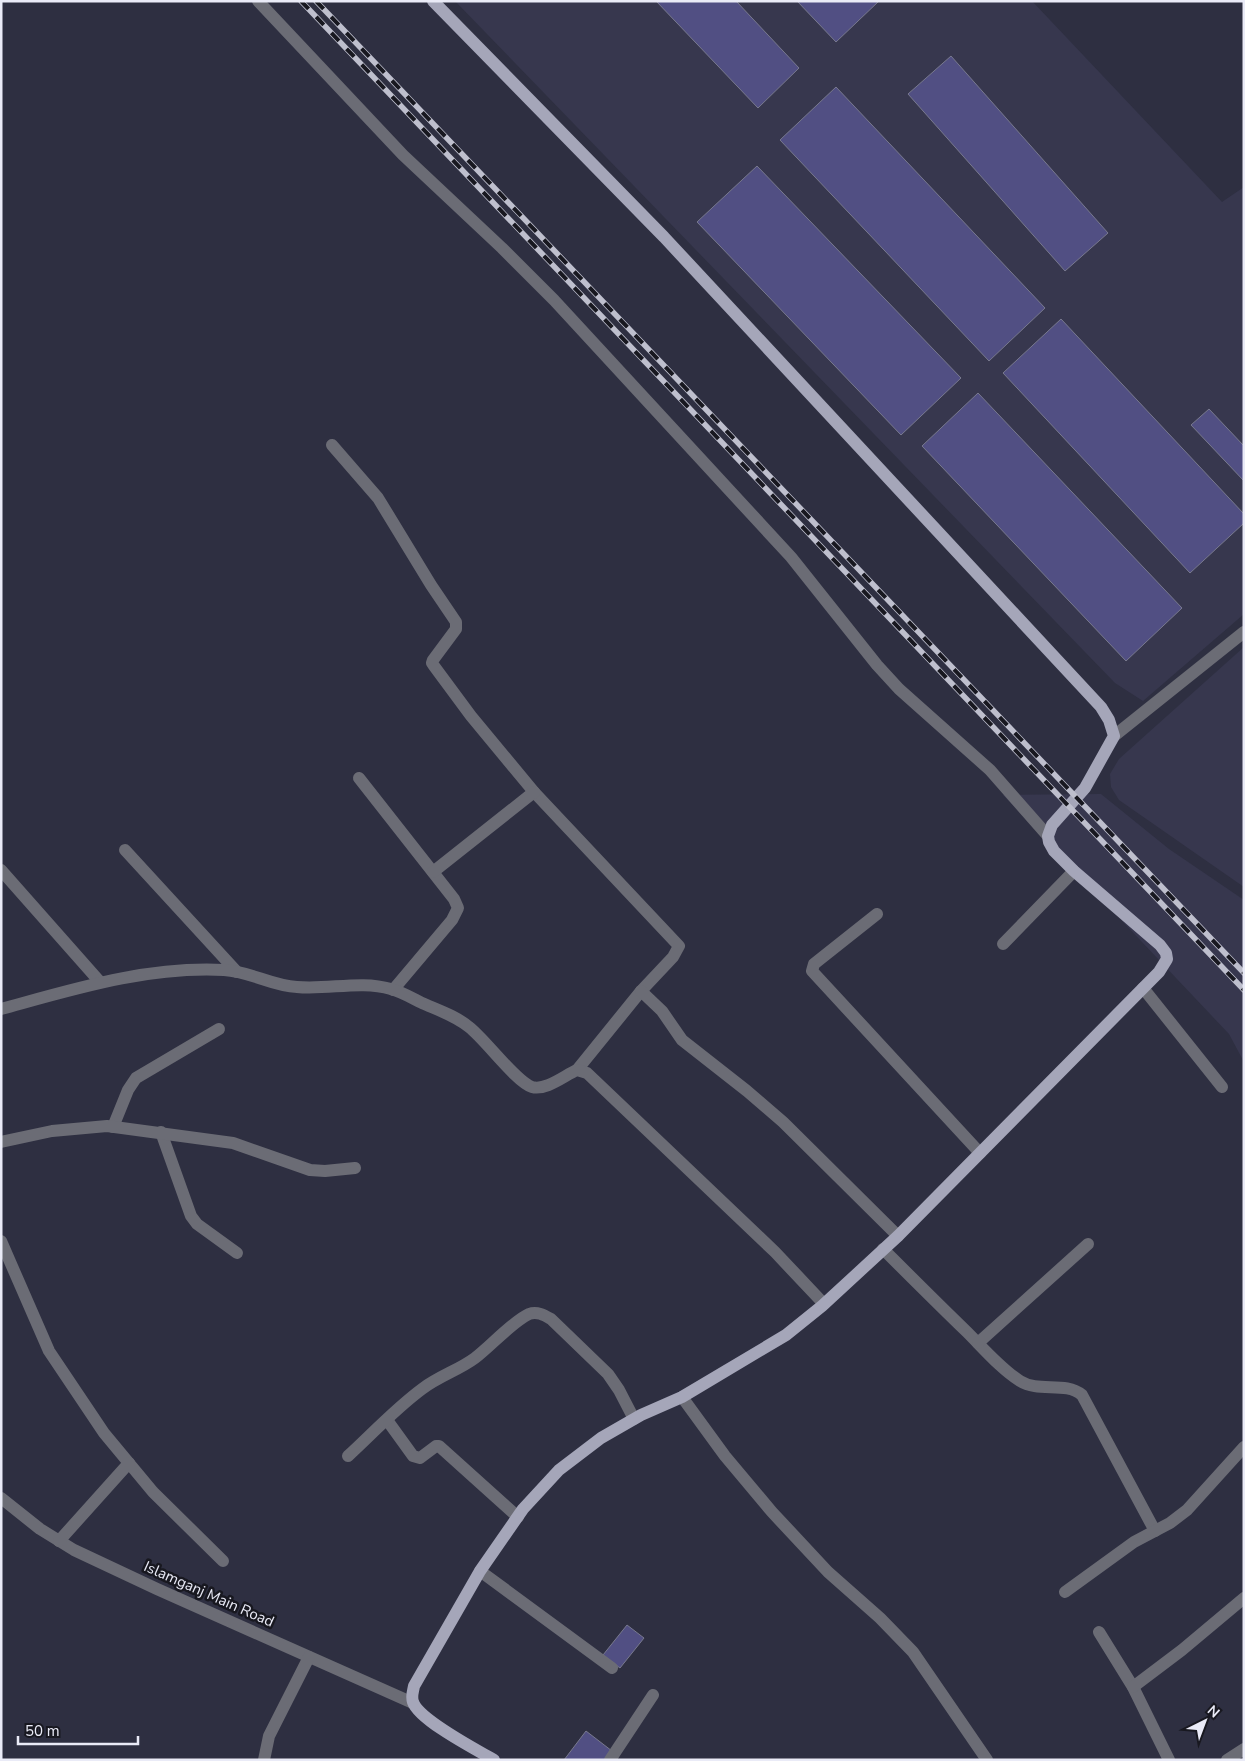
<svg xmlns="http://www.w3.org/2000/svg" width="1245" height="1761" viewBox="0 0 1245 1761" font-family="'Nunito Sans',sans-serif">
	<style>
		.built { fill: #37374e }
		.building { fill: #514f83; stroke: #78798e }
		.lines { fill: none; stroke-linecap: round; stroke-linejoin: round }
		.minor { stroke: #6b6c75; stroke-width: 12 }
		.major { stroke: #a5a6b9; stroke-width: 12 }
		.rail-casing { stroke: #bebfcd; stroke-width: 5.5 }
		.rail { stroke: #181820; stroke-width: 4; stroke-dasharray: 11; stroke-linecap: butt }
		.labels { text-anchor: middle; stroke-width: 5; stroke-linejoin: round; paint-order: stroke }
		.street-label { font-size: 15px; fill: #eaebf7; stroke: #181820 }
	</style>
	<rect width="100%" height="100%" fill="#2e2f41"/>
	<g class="built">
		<path d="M455,1H1032L1222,202L1244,187V614L1143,701L1115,683Z"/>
		<path d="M1244,647V887L1119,800L1111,787L1110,774L1119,759Z"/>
		<path d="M1101,794L1169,849L1244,900V1062L1229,1034L1003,795Z"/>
	</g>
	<g class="building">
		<path d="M656,1H736L799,68L758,108Z"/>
		<path d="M797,1H879L836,42Z"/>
		<path d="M951,56L1108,233L1065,271L908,94Z"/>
		<path d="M836,87L1045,308L989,361L780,140Z"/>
		<path d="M757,166L961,378L901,435L697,222Z"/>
		<path d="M1061,319L1244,514V523L1190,573L1003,373Z"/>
		<path d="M978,393L1182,608L1126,661L922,446Z"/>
		<path d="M1209,409L1244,446V481L1191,425Z"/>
		<path d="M627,1625L644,1638L620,1668L603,1655Z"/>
		<path d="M586,1731L612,1751L605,1760H564Z"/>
	</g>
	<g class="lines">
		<g class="minor">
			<path d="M258,1L403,155L502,248L554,300L791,557L877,665L899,689L990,770L1048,836"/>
			<path d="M332,445L378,498L431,585L456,622V629L433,660L432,663L434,666L471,716L534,792L679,946L673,957L641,991L577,1070"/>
			<path d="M1114,736L1244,632"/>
			<path d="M359,778L454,899L458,908L452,920L393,990"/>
			<path d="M125,850L237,972"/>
			<path d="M1,870L100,982"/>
			<path d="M433,872L534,792"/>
			<path d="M877,914L819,960L814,964L812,971L980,1153"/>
			<path d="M1003,944L1074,871"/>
			<path d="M1143,988L1222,1087"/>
			<path d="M641,991L662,1011L682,1040L747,1091L783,1122L898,1236"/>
			<path d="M1,1009C74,989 147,966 224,970C249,971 272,986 297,987C329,990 360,980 391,989C402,992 412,998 422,1003C438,1010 456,1016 469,1027C485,1039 516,1082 532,1087C546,1091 565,1075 577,1070L587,1073L775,1252L824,1304"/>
			<path d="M113,1127L128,1090L136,1078L219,1029"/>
			<path d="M161,1132L191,1216L197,1224L237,1253"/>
			<path d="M1,1142L52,1131L107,1126L233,1143L310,1170L325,1171L355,1168"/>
			<path d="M1,1241L49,1351L104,1433L153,1492L223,1561"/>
			<path d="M883,1249C911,1277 939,1305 967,1332C984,1349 1001,1369 1020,1381C1039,1393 1065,1381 1082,1395L1155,1531"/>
			<path d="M978,1343L1088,1244"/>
			<path d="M682,1397L725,1456L772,1512L828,1572L880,1618L913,1652L987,1760"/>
			<path d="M387,1420L413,1456L420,1458L436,1446H439L518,1517"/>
			<path d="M348,1456C372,1434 395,1409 422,1389C439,1376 459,1370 475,1358C490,1347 513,1321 529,1314C537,1311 544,1315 551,1319L608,1374L619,1390L634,1419"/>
			<path d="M1,1498L40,1529L74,1550L157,1589L413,1703"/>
			<path d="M59,1541L129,1463"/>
			<path d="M480,1571L612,1668"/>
			<path d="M1065,1592L1134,1542L1170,1523L1187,1510L1244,1447"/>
			<path d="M1099,1632L1133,1687L1169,1760"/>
			<path d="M1133,1687L1182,1650L1244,1598"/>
			<path d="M264,1760L269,1736L309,1657"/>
			<path d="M610,1760L653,1695"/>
			<path d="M1227,1760L1244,1749"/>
		</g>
		<path class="major" d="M433,1L664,237L1101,707L1109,720L1114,736L1085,788L1052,825L1048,836L1049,842L1054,851L1074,871L1160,945L1166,953L1167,959L1159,972L898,1236L822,1306L786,1335L682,1397L641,1415L601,1438L559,1470L523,1509L480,1571L414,1686C413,1692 411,1696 413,1702C419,1720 475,1749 494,1760"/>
		<g class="rail-casing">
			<g id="rail">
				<path d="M301,1L1244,990"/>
				<path d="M316,1L1244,973"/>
			</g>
		</g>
		<use href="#rail" class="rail"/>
	</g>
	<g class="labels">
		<g class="street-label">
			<text transform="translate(209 1594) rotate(24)" y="5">Islamganj Main Road</text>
		</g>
	</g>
	<rect width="1245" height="1761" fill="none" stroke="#eaebf7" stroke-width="5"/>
	<g transform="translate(1205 1721) rotate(42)" stroke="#181820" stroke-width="4" paint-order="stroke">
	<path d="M0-4L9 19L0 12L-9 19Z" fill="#eaebf7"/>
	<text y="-8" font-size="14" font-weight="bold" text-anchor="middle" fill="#eaebf7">N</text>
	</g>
	<path d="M18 1736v8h120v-8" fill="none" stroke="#eaebf7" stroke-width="2.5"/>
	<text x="25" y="1736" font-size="15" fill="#eaebf7" stroke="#181820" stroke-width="4" paint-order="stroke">50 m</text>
</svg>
